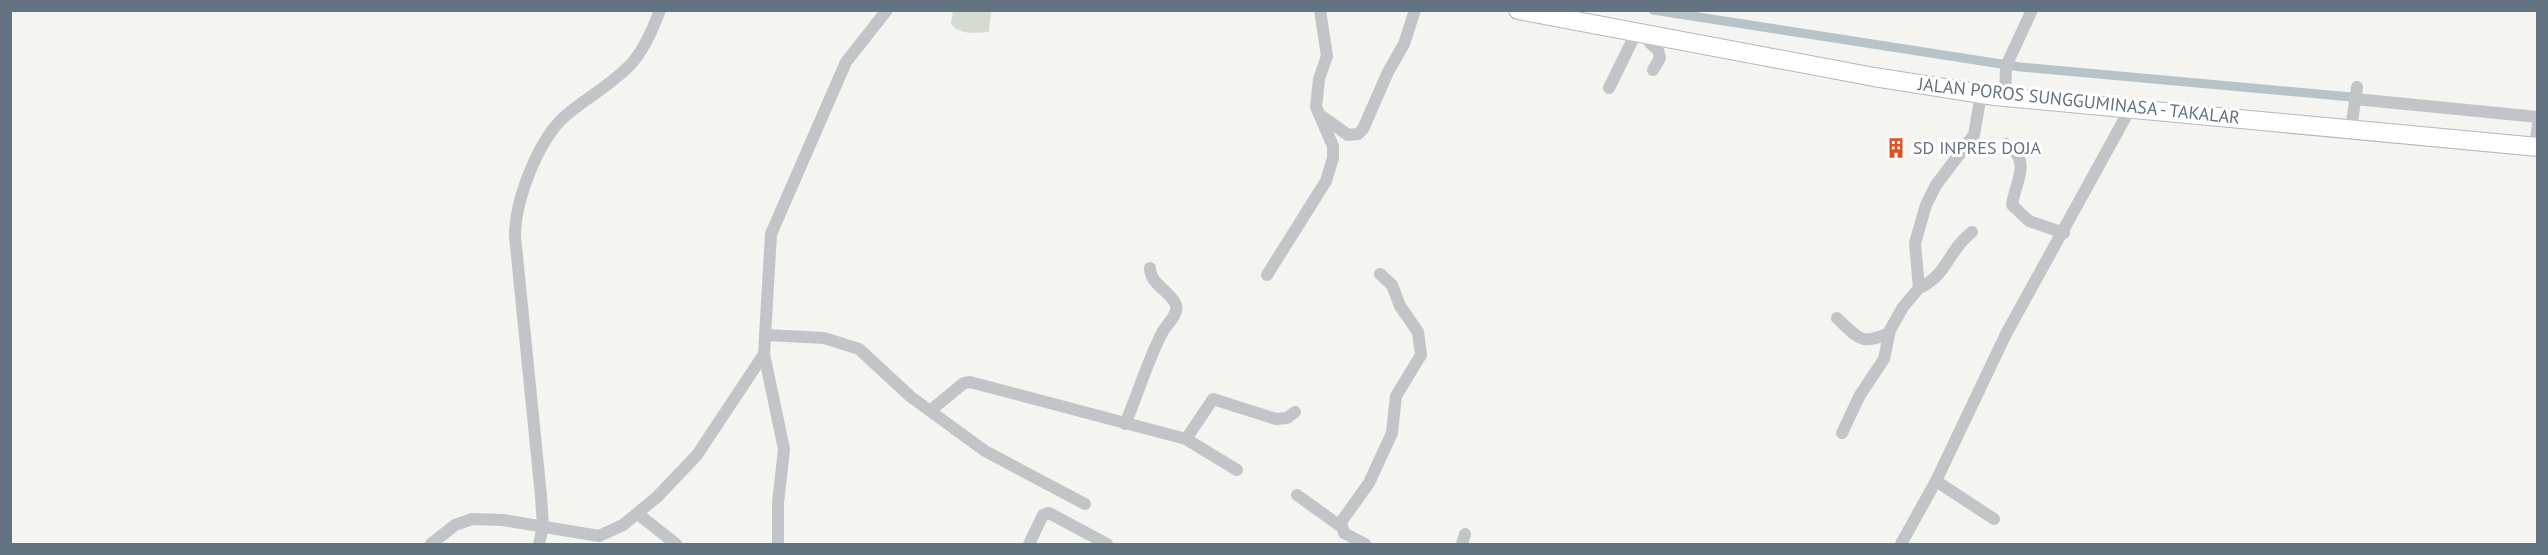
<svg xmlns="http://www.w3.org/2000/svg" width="2548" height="555" viewBox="0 0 2548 555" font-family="'PT Sans',sans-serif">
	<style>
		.green { fill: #d4dbd1 }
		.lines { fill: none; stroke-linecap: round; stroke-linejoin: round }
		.canal { stroke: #b8c3c7; stroke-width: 9 }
		.highway-casing { stroke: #b4b7ba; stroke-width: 20 }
		.minor { stroke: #c1c5c8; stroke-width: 12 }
		.highway { stroke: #fff; stroke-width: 18 }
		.labels { text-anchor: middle; stroke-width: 6; stroke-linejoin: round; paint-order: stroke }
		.street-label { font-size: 18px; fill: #637381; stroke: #fff }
		.poi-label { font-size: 18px; fill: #637381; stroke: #fff; text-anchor: start }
	</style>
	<rect width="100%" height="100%" fill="#f4f4f0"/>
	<path class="green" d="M953,11H991L989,32C975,33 960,35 951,24Z"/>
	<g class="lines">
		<path class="canal" d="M1653,10L2021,67L2362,98"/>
		<g class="highway-casing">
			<path id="highway" d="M1518,10L1874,77L1995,96L2538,147"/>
		</g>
		<g class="minor">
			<path d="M1651,34L1650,43L1658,50L1660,58L1653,70"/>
			<path d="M1609,88L1637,31"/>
			<path d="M2005,97L2006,66L2032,10"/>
			<path d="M2355,99L2538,117"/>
			<path d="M1320,115L1348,135L1358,134L1363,129L1388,72L1404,44L1415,10"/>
			<path d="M2351,129L2357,87"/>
			<path d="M2006,144C2033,161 2015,182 2012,205L2029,221L2064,233"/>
			<path d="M2535,147L2538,124"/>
			<path d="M1267,275L1326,181L1333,158V146L1316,107L1319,79L1327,56L1320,10"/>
			<path d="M1919,288C1948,275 1948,250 1972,232"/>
			<path d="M1837,318C1858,338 1861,346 1889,333"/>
			<path d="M766,335L824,338L859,349L911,397L985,451L1085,504"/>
			<path d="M931,410L964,383L970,382L1186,439L1213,399L1276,419L1287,418L1295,412"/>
			<path d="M1125,424C1138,394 1147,362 1162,333C1166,325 1179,314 1176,305C1170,290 1150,285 1150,268"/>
			<path d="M1842,433L1860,395L1884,359L1890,330L1903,307L1919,288L1915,243L1926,205L1936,185L1974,135L1981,94"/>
			<path d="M1186,439L1237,470"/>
			<path d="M1936,481L1994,519"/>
			<path d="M1297,495L1340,526"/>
			<path d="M638,514L676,544"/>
			<path d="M431,544L455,525L472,519L503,520L599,536L623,525L657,497L697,455L764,354"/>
			<path d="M539,544L543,527L541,496L515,236C515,201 537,143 563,118C584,99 612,85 632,63C645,48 653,29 660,10"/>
			<path d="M778,544V503L784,449L764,354L771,234L846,62L887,10"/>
			<path d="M1029,544L1043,515L1049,513L1107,544"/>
			<path d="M1365,544L1344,533L1341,522L1369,483L1392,433L1396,396L1421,355L1418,332L1400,306L1392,285L1380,274"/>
			<path d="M1462,544L1465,534"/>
			<path d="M1901,544L1936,481L2006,334L2130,109"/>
		</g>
		<use href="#highway" class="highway"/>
	</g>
	<defs>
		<g id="building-bare" transform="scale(1.62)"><path d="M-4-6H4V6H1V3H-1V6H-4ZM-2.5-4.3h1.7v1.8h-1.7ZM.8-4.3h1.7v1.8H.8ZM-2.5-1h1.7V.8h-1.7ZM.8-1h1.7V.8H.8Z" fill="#e05123" stroke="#fff" stroke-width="2.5" paint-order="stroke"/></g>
	</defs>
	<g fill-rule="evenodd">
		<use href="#building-bare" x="1896" y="148"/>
	</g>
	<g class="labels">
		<g class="street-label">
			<text transform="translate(2079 101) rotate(6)" y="6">JALAN POROS SUNGGUMINASA - TAKALAR</text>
		</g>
		<g class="poi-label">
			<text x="1913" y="154">SD INPRES DOJA</text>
		</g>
	</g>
	<rect width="2548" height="555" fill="none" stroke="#637381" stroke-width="24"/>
</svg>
